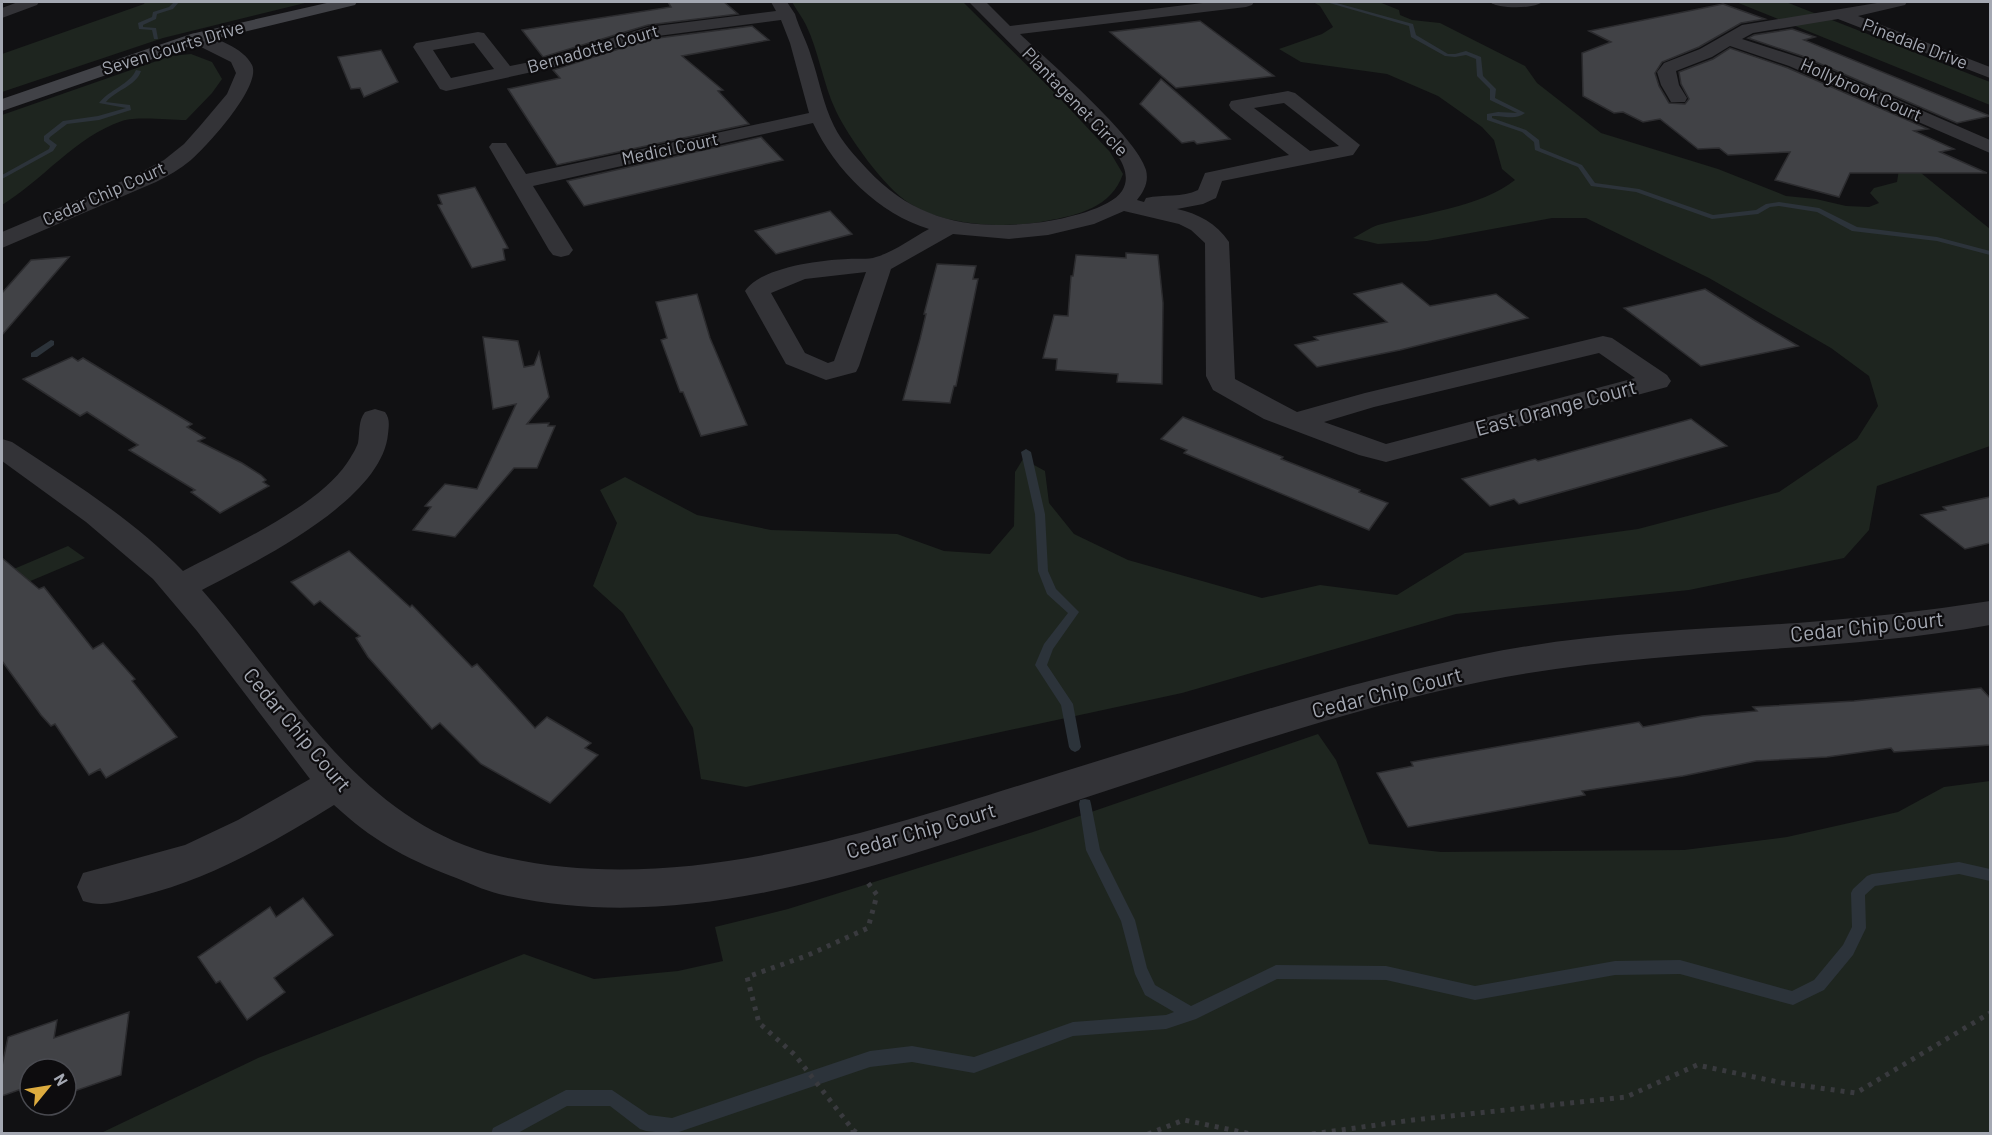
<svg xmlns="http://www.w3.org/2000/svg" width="1992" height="1135" viewBox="0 0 1992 1135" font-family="Barlow,sans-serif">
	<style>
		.green { fill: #1e251f }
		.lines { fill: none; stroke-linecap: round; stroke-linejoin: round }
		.stream { fill: #2c333a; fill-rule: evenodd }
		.building { fill: #414246; stroke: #2c2c2f; stroke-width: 1.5 }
		.path { stroke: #393a3e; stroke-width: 5; stroke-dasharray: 4 6; stroke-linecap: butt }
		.street { fill: #333337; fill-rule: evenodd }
		.secondary { fill: #414247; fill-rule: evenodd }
		.labels { text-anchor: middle; stroke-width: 4.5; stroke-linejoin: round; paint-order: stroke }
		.far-street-label { font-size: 18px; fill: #a4a8b2; stroke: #0d0c0e }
		.street-label { font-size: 21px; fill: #a4a8b2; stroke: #0d0c0e }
	</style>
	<rect width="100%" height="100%" fill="#111113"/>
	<g class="green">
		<path d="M145,2H309L163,38L2,92V54L144,4Z"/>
		<path d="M792,2H963L1055,93L1110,152L1123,174C1111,208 1078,215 1046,221C1007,229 943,226 909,203C885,188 848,137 836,111C823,84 819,52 806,25C802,17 796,9 792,2Z"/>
		<path d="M1313,2H1379L1399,10L1400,15L1412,20L1440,23L1525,66L1537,83L1601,133L1718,169L1786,196L1816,199L1846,206L1869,207L1879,203L1870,193L1874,188L1897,182L1900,163L1905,160L1990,229V446L1877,486L1869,530L1844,558L1689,590L1456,614L1182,693L746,787L701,779L693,728L623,613L593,586L617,523L600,490L625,477L697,515L771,530L897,534L944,551L990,554L1014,526L1015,472L1023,459L1045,471L1049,503L1074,534L1128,560L1262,598L1320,585L1397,595L1465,553L1638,529L1779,492L1857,439L1878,406L1869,376L1831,348L1709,278L1586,218H1552L1427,241L1378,244L1353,238C1361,234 1369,228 1378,225C1420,214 1481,207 1515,180L1502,169L1494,140L1482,127L1438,96L1387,74L1301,62L1279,49L1322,34L1333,27L1320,6Z"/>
		<path d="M1736,2H1786L1990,82V105Z"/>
		<path d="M191,54L212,62L222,79L212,93L186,120C169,120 137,116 122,121C75,137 43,180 2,205V115L171,56Z"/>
		<path d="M68,546L85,558L2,593V574Z"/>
		<path d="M1318,734L1336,760L1369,844L1441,852L1684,850L1787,837L1898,812L1944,787L1990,781V1133H101L258,1058L524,954L594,979L678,971L723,961L715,927L788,909L1033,832Z"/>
	</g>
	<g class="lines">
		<g class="stream">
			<path d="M174,2H179L173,9L157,14L156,19L143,25V27L156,28L158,39H154L152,30L139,29L138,23L152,17L153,12L169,7Z"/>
			<path d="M1326,2H1333L1413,24L1416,35L1448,54H1455L1466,51L1481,57L1483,76L1496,89L1495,98L1525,113C1515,121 1504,115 1492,116V118L1526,130L1539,140L1540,148L1582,165L1595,183L1639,189L1713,215L1756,210L1766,204L1779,202L1819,208L1857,227L1937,237L1990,251V255L1937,241L1852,231L1817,212L1779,206L1770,207L1758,214L1712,219L1636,192L1591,186L1578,167L1535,150L1534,142L1522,132L1487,120V114L1498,112L1517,113L1490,100V89L1477,76L1476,59L1466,55L1455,57L1445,56L1411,37L1409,26Z"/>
			<path d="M136,70L141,71C136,86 116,90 106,102L130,105L131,110L99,120L67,124L50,137L49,139L57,145L53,151L2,179V175L49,149L50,146L44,141V136L63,121L98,116L126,108L99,103C109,90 130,84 136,70Z"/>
			<path d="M51,340L54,341V345L37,357H31V353Z"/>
			<path d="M1026,449L1031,452L1045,514L1048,571L1056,589L1079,612L1053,649L1047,665L1073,704L1081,747L1079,750L1075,752L1071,750L1069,747L1061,705L1035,665L1044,644L1068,613L1047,594L1038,571L1035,514L1021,452Z"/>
			<path d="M1085,799L1090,800L1091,804L1100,850L1135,920L1147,968L1155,985L1191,1006L1276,965L1386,966L1475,986L1615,961L1680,960L1792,991L1814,980L1843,945L1852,927L1851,893L1853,889L1867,876L1872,874L1959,862L1990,869V881L1959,874L1875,886L1865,895L1866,928L1853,955L1824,990L1793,1005L1680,974L1615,975L1475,1000L1386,980L1277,979L1196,1019L1166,1029L1073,1036L974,1073L912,1062L870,1067L673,1134L646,1131L640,1129L610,1106H567L516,1134H491L493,1128L566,1090H612L649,1115L672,1118L870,1051L912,1046L974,1057L1073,1022L1166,1015L1174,1012L1145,995L1135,974L1121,921L1086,850L1079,804L1080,800Z"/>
		</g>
	</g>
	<g class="building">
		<path d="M668,2H724L738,14L648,25L543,57L522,30L671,7Z"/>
		<path d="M1723,4L1765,19L1741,23L1699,47L1662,62L1655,73L1659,86L1669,103L1685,104L1689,99L1681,84L1679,72L1713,59L1730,48L1788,68L1928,129L1914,131L1954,149L1940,152L1987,173H1850L1839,197L1775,180L1790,152L1728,155L1719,148L1698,149L1660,119L1643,122L1623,112L1614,113L1583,96L1582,53L1611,42L1589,31Z"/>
		<path d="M1200,21L1274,76L1176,88L1110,32Z"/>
		<path d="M752,26L769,40L682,56L723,90L718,91L749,124L557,165L508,89L560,78L553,70L650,39Z"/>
		<path d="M1792,29L1815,37L1804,40L1990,116L1957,123L1802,56L1748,38L1754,35Z"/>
		<path d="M381,50L398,82L364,97L360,88L351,89L338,57Z"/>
		<path d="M1161,79L1230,139L1197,144L1194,141L1182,143L1140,104Z"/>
		<path d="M761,137L783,160L584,206L567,181Z"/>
		<path d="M475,187L508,248L503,249L505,260L472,268L438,205L442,204L438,195Z"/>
		<path d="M830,211L852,234L776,254L755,231Z"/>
		<path d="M1126,253L1158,255L1163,303L1162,384L1117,382L1118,374L1056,370L1057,359L1043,358L1054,315L1068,316L1071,276H1073L1076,255L1126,258Z"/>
		<path d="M69,257L2,335V293L31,260Z"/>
		<path d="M937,264L976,266L973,279H978L956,386H954L950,403L903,400L920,339L926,314H924Z"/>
		<path d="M1402,283L1430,306L1496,294L1528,318L1400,350L1317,367L1295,345L1318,340L1314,337L1387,322L1354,294Z"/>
		<path d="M1705,289L1754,320L1798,346L1701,366L1624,308Z"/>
		<path d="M697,294L710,338L747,425L701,436L683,392H680L661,340L667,338L656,302Z"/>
		<path d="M483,337L518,341L524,367L534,365L539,352L549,397L527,424L549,423L548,426H555L537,468H514L455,537L413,530L431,507L425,506L445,484L477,489L516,404L493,409Z"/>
		<path d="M72,357L78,361L83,358L192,424L187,427L205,438L198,441L242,463L261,475L266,480L263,482L269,486L220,513L191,492L195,490L129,450L138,445L87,412L80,416L23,379Z"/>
		<path d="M1183,417L1283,457L1281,459L1360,490L1359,492L1388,503L1369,530L1258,484L1184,453L1187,450L1161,439Z"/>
		<path d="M1691,419L1727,446L1519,504L1514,499L1490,506L1462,479L1535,459L1538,461Z"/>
		<path d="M1990,497V543L1965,549L1921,515L1946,510L1943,507Z"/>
		<path d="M349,551L410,607L412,605L472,667L477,664L535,728L547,717L591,743L585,748L598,755L550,803L481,764L440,723L432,729L368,657L356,638L360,636L320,601L314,605L291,582Z"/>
		<path d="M2,558L39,589L44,587L93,649L103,643L135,679L132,681L177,737L106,778L100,769L89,775L55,724L51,726L41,715L2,661Z"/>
		<path d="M1981,688L1990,698V745L1894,752L1891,748L1827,757L1756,761L1683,776L1582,791L1585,795L1408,827L1377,773L1413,766L1411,762L1639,722L1643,727L1702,716L1757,711L1753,707L1854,701Z"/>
		<path d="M303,898L333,935L274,978L285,992L247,1020L220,981L216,983L198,957L270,907L276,917Z"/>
		<path d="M129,1012L121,1075L66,1094V1069H30V1086L2,1096V1066L8,1037L57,1020L54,1038Z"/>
	</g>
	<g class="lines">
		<g class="path">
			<path d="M853,1130L859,1134"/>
			<path d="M853,1134V1130L795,1055L759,1023L747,977L806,956L868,928L877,895L868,883"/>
			<path d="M1148,1134L1184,1120L1251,1134"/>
			<path d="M1312,1134L1413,1120L1626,1097L1697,1065L1783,1083L1856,1093L1990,1013"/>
		</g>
		<g class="street">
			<path d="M18,2H39L37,5L2,18V8Z"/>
			<path d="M771,2H787L795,14C799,28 807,42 811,56C819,79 823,104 834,126C842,142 855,156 867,169C916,222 973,231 1043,222C1063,219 1110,209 1122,191C1134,172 1115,151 1104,138L969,2H986L1010,26L1211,2H1254L1252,5L1246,7L1020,34C1048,61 1137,137 1146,170C1149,182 1144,191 1137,200L1144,202L1146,198C1164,194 1182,198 1198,190L1205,173L1289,155L1231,109L1229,105L1231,101L1288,91L1295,93L1360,145L1353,155L1222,181L1216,198L1203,204L1177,209C1199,214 1216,223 1229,242L1235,379L1297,412L1365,393L1603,336L1612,338L1667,375L1671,381L1667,387L1386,462L1359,455L1264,419L1213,390L1206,376L1205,243L1191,230L1179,224L1124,211L1094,224L1048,235L1009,239L953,234L891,269L859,366L856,372L826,380L786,364L745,291C761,267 821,260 848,259C857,258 868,260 876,257C894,252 912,238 929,229C879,214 835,170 813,123L533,186L573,250L569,255L561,257L553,255L549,250L489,147L492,143H506L526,174L809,113L790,43L781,20L650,37L555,67L446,91L440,89L413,47L416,43L422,42L478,32L484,33L510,66L545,59L648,27L776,11ZM474,43L494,69L451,78L433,50ZM1284,103L1339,146L1310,151L1254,108ZM866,272L834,361L828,363L805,353L771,293L805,279ZM1599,353L1635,378L1386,444L1324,422L1374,407Z"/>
			<path d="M1490,2H1542C1535,9 1497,9 1490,2Z"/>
			<path d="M1883,2H1907L1905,5L1858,16L1990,67V78L1838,19L1753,33L1742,39L1801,58L1990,140V153L1789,66L1730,46L1712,57L1676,71L1679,85L1687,98L1685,102H1671L1661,85L1657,72L1664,63L1700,49L1742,25Z"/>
			<path d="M197,33C214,37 244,48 252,65C262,86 207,146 191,160C180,169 168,176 156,182L2,248V232L132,177L164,160L184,144L200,126L227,94L236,73L231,62L191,42L189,38L191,34Z"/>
			<path d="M375,409L385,412C390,419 389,425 388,434C382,501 255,562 202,590C291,691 359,822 499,856C683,900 885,827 1059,773C1198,730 1336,685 1479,655C1583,633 1691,630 1797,623C1862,618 1926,611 1990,601V625C1823,655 1651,647 1485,681C1341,710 1202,760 1063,805C884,863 689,939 499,894C483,890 467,882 451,876C403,857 372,840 334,805C272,843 212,878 141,896C120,901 104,908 83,901L77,887L83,873L185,845L238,820L310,779L197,631L153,579L86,522L2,461V439L12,442C71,481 134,520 183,571C229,547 319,506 347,463C351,457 356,449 358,443C360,432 358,421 365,412Z"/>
		</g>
		<path class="secondary" d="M331,2H357L355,5L202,42L2,111V99L191,34Z"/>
	</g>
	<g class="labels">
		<g class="far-street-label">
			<text transform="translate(1915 44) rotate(21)" y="6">Pinedale Drive</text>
			<text transform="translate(173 48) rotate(-17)" y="6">Seven Courts Drive</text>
			<text transform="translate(593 49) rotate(-16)" y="6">Bernadotte Court</text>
			<text transform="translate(1861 90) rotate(24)" y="6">Hollybrook Court</text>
			<text transform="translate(1075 102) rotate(46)" y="6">Plantagenet Circle</text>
			<text transform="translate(670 149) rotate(-12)" y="6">Medici Court</text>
			<text transform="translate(104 194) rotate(-24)" y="6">Cedar Chip Court</text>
		</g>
		<g class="street-label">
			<text transform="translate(1556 408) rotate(-15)" y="7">East Orange Court</text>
			<text transform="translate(1867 627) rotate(-6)" y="7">Cedar Chip Court</text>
			<text transform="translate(1387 693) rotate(-14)" y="7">Cedar Chip Court</text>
			<text transform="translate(297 730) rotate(50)" y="7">Cedar Chip Court</text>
			<text transform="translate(921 831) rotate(-16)" y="7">Cedar Chip Court</text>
		</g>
	</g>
	<rect width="1992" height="1135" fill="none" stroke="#a4a8b2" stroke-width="6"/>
	<g transform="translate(48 1087) rotate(60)"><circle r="28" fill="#0d0c0e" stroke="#494a50" stroke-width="1.5"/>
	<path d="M0-4.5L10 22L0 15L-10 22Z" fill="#ddac3f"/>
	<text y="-9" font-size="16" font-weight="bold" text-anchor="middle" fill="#a4a8b2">N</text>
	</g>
</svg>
